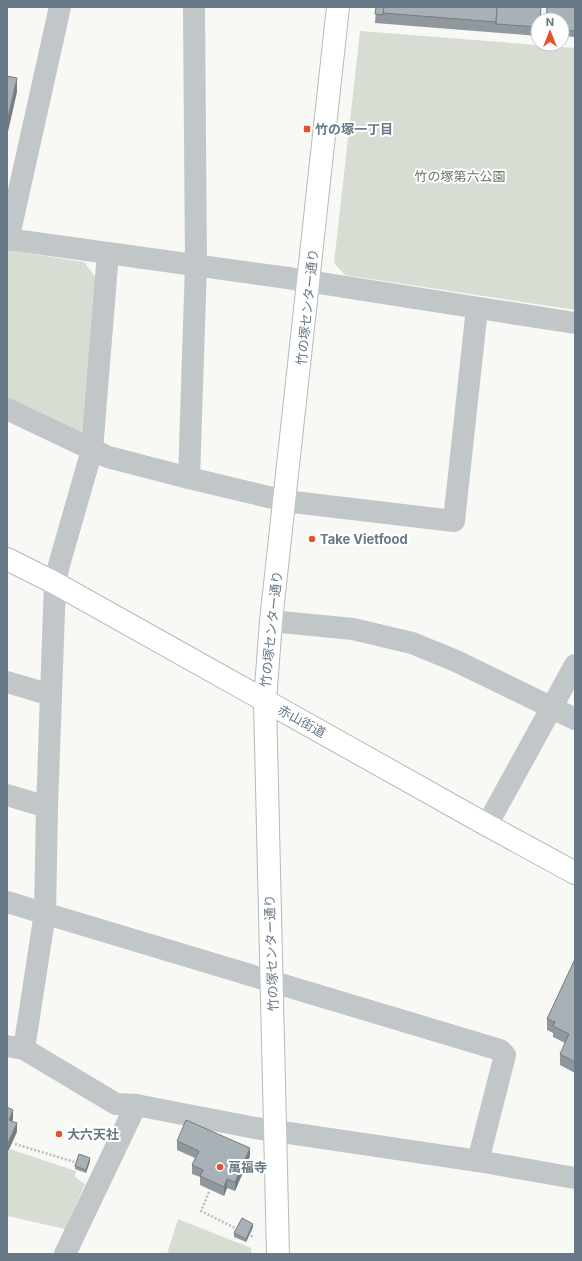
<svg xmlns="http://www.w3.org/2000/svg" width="582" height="1261" viewBox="0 0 582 1261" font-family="Inter,'Noto Sans JP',sans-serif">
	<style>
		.green { fill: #d8ddd4 }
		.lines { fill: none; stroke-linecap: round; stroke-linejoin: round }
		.secondary-casing { stroke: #b4babe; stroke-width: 24 }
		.path { stroke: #b9bdc0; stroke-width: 2.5; stroke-dasharray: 2 2; stroke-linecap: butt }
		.street { stroke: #c1c6c9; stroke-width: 22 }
		.secondary { stroke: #fff; stroke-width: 22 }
		.wall { fill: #90989d }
		.shaded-wall { fill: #767c7f }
		.building { fill: #a8b1b6; stroke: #767c7f }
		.poi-dot { fill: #e3522a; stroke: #fff; stroke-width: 1.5 }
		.labels { text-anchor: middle; stroke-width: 4; stroke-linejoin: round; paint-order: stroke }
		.poi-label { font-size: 13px; font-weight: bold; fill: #677986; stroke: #fff; text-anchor: start }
		.park-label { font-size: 13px; fill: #667862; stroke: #fff }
		.street-label { font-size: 13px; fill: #677986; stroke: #fff }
	</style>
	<rect width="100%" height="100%" fill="#f8f8f5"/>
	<g class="green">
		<path d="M360,31L575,48V310L345,275L334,263Z"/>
		<path d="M7,250L84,262L98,280L89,427L76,435L7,401Z"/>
		<path d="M10,1149L76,1171L75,1177L85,1184L65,1229L7,1216V1156Z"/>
		<path d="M178,1219L251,1248V1254H167Z"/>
	</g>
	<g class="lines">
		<g class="secondary-casing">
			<g id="secondary">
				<path d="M7,559L55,583L487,825L575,873"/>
				<path d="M278,1254L265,701L271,621L338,7"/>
			</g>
		</g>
		<g class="path">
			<path d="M15,1144L78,1163"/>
			<path d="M209,1192L201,1211L239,1230"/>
			<path d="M247,1234L254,1237"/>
		</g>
		<g class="street">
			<path d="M7,239L288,278L575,323"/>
			<path d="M8,240L60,7"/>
			<path d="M7,409L108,457L189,478L285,501L454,521L477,308"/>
			<path d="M189,478L196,265L194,7"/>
			<path d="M271,621L353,629L412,643L456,661L575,719"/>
			<path d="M7,682L51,695"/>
			<path d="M7,795L47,807"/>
			<path d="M487,825L575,665"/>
			<path d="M7,902L500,1050L505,1055L478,1161"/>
			<path d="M7,1046L24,1049L116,1104L136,1105L255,1128L478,1161L575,1178"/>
			<path d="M24,1049L45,913L47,807L55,583L59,565L92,450L108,253"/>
			<path d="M65,1254L136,1105"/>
		</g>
		<use href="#secondary" class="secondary"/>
	</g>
	<g class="wall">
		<path d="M376,7L538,20V36L375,23Z"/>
		<path d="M575,7V37L562,36V20Z"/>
		<path d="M575,959V1073L560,1065V1054L565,1043L553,1037V1033L547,1030V1019Z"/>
		<path d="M177,1141L250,1156L235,1191L227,1188L224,1196L200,1185V1177L192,1174V1165L195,1158L177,1150Z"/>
		<path d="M90,1161L86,1173L75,1169V1166Z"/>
		<path d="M253,1227L246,1242L234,1237V1233Z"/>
	</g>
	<g class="shaded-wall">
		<path d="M17,78V92L7,136V122Z"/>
		<path d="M13,1110V1119L9,1128V1120Z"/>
		<path d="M17,1123V1132L7,1154V1145Z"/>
		<path d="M250,1148V1156L235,1191V1182Z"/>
		<path d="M90,1158V1161L86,1173V1170Z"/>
		<path d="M227,1179V1188L224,1196V1187Z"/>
		<path d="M253,1224V1227L246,1242V1239Z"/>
	</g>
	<g class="building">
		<path d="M376,7H384L383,15L375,14Z"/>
		<path d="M384,7H497L496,22L383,13Z"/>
		<path d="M497,7H541L540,20H538V27L496,24Z"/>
		<path d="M547,7H575V31L562,30V20H546Z"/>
		<path d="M7,76L17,78L7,122Z"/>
		<path d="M575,959V1062L560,1054L569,1034L553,1026L555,1022L547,1019Z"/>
		<path d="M7,1107L13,1110L9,1120L17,1123L7,1145Z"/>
		<path d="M186,1120L250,1148L235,1182L227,1179L224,1187L200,1176L203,1170L192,1165L199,1151L177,1141Z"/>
		<path d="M79,1154L90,1158L86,1170L75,1166Z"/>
		<path d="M242,1218L253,1224L246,1239L234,1233Z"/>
	</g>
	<g class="poi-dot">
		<rect x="303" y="125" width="8" height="8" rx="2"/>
		<circle cx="312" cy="539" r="4"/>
		<circle cx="59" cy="1134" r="4"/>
		<circle cx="220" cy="1167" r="4"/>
	</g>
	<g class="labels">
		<g class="poi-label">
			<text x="315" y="134">竹の塚一丁目</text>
			<text x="320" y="544">Take Vietfood</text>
			<text x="67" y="1139">大六天社</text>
			<text x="228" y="1172">萬福寺</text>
		</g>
		<g class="park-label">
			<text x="460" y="181">竹の塚第六公園</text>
		</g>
		<g class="street-label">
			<text transform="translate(307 307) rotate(-84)" y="5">竹の塚センター通り</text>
			<text transform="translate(271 629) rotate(-84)" y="5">竹の塚センター通り</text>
			<text transform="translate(302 721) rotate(29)" y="5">赤山街道</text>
			<text transform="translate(271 953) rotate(-92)" y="5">竹の塚センター通り</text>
		</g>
	</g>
	<rect width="582" height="1261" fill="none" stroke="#677986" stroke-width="16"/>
	<g transform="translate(550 32)"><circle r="19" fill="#ffffff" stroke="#c2c9cf"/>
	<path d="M0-3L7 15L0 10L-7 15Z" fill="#e3522a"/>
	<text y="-6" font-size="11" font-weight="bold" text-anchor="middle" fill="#677986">N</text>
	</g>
</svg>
